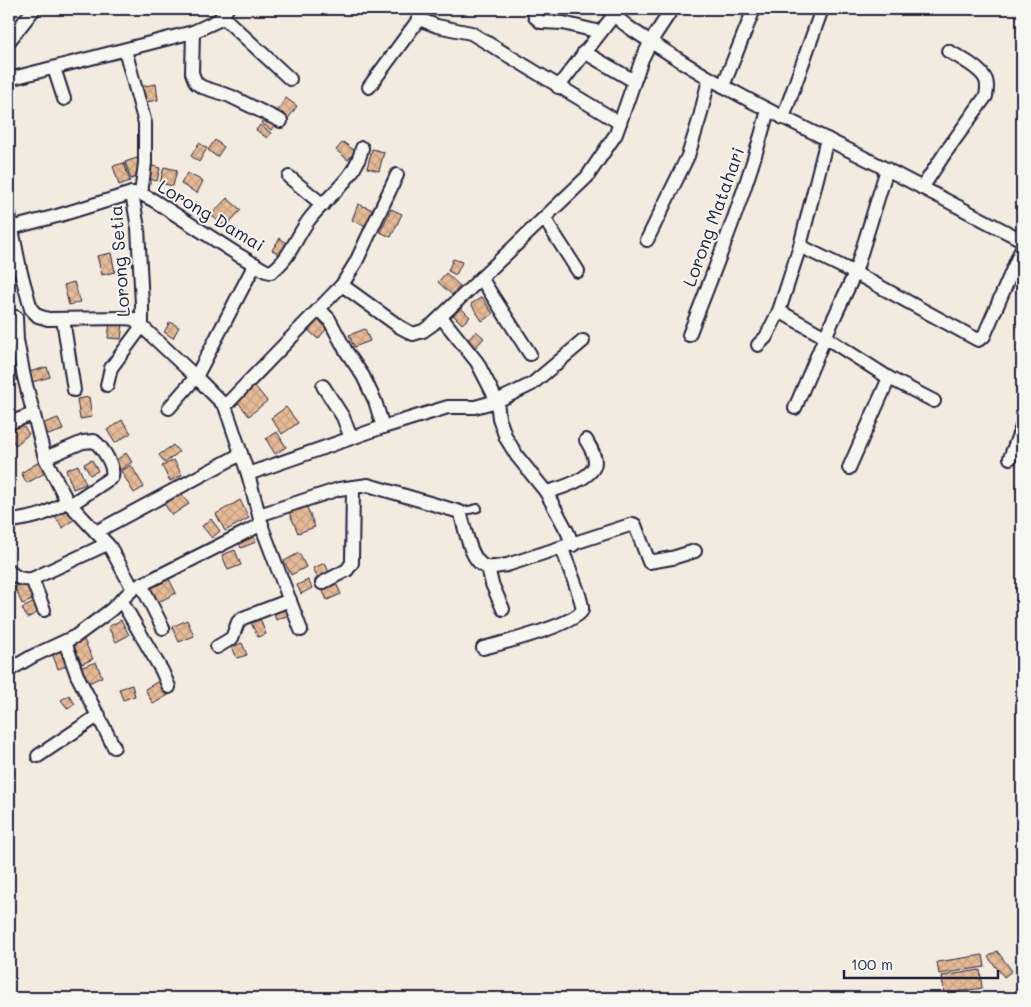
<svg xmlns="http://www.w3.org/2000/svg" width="1031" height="1007" viewBox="0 0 1031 1007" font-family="Mali,sans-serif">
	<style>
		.building { fill: url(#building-cross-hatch); stroke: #22223b }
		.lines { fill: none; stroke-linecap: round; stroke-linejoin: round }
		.lane-casing { stroke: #22223b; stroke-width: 10 }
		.street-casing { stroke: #22223b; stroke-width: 16 }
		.lane { stroke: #f6f6f2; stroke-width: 6 }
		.street { stroke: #f6f6f2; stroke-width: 12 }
		.labels { text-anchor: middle; stroke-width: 4; stroke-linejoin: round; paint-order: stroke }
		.street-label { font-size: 18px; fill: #22223b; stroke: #f6f6f2 }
	</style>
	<defs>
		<pattern id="building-cross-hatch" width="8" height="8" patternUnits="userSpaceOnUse" patternTransform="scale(1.25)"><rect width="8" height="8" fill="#e6ba96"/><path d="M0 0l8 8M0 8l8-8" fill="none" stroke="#c5a082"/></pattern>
	</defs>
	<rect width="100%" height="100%" fill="#f3eae0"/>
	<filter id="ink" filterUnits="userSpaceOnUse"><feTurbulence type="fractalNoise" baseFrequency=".02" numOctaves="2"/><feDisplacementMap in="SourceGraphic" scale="10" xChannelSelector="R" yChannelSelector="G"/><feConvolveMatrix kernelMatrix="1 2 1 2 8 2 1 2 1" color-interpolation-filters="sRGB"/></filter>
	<g filter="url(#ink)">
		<g class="building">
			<path d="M156,84L158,100L141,103L139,87Z"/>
			<path d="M286,98L297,106L287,120L276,113Z"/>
			<path d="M267,116L276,123L271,130L261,123Z"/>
			<path d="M260,125L271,133L267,138L256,130Z"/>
			<path d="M215,140L224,147L217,157L208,150Z"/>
			<path d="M343,142L355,151L348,160L336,150Z"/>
			<path d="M199,143L207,148L199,162L191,156Z"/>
			<path d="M372,149L384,152L379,171L367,168Z"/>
			<path d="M137,158L143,175L131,179L125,162Z"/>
			<path d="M124,163L130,181L119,185L113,166Z"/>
			<path d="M149,165L160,168L157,181L146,178Z"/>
			<path d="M164,167L177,170L173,186L160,183Z"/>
			<path d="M187,173L203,181L197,193L181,184Z"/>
			<path d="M227,198L241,210L225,227L211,215Z"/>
			<path d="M358,204L373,210L366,226L352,220Z"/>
			<path d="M391,209L402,214L391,237L380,232Z"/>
			<path d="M280,238L288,244L281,255L272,250Z"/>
			<path d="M111,253L115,272L102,275L97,256Z"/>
			<path d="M453,259L462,262L456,275L448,271Z"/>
			<path d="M446,273L460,286L452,295L438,282Z"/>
			<path d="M74,282L80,302L69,305L64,285Z"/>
			<path d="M482,297L493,314L482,321L471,304Z"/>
			<path d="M461,308L470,317L462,324L453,315Z"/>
			<path d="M317,319L327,328L318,339L308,330Z"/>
			<path d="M110,322L123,323L121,339L108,338Z"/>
			<path d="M170,322L179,327L173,338L164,332Z"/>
			<path d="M365,329L370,341L354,347L349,335Z"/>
			<path d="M476,331L484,338L475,348L467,341Z"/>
			<path d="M47,367L50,377L32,382L29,372Z"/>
			<path d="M255,386L267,401L249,416L237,401Z"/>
			<path d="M89,397L92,417L80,419L77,399Z"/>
			<path d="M286,407L298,423L282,434L271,418Z"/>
			<path d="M58,418L63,430L48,435L44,423Z"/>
			<path d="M122,420L131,433L115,443L107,430Z"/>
			<path d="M21,423L29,434L16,445L9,436V434Z"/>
			<path d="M277,432L286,447L275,454L266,439Z"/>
			<path d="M173,445L179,452L165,463L159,455Z"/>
			<path d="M126,453L132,462L120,470L115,461Z"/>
			<path d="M92,460L98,471L90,475L84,464Z"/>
			<path d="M174,460L182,475L170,481L162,466Z"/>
			<path d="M39,462L45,473L27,483L21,473Z"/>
			<path d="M78,465L86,484L73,489L66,470Z"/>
			<path d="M131,465L144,487L134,493L121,471Z"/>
			<path d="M179,490L189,504L172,515L162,501Z"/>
			<path d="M240,500L249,518L225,531L216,514Z"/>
			<path d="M306,505L315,527L298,533L289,512Z"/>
			<path d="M69,508L76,518L63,528L55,517Z"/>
			<path d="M211,519L220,531L212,538L202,526Z"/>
			<path d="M251,531L256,542L241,548L237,537Z"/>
			<path d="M235,550L241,565L228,570L222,555Z"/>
			<path d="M299,553L306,567L291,575L284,561Z"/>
			<path d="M325,563L330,575L319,580L313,568Z"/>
			<path d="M167,575L176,593L155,604L146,586Z"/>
			<path d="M308,580L312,588L301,594L297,585Z"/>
			<path d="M335,581L341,594L327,600L321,587Z"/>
			<path d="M26,582L33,600L22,604L15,587Z"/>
			<path d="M37,601L41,611L27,618L22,608Z"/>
			<path d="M288,602L292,614L276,620L272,608Z"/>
			<path d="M260,619L266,634L258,637L251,623Z"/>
			<path d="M121,620L129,635L116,642L108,627Z"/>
			<path d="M187,620L194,636L179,642L172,627Z"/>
			<path d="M84,640L93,659L82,664L73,645Z"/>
			<path d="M242,643L247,655L237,658L232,647Z"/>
			<path d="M62,649L69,665L58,669L52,653Z"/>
			<path d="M96,662L102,677L86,684L80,668Z"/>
			<path d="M162,679L170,694L153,704L145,689Z"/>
			<path d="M132,685L135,696L123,700L119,689Z"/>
			<path d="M69,695L75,704L68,709L61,700Z"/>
			<path d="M997,951L1012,971L1004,977L988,957Z"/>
			<path d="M983,955L985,967L939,974L937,962Z"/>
			<path d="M980,970L982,988L944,994L942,976Z"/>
		</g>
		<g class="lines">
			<g class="lane-casing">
				<path id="lane" d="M460,512L478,508"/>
			</g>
			<g class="street-casing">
				<g id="street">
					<path d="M419,9V19L437,26L471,33L620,123"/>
					<path d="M533,9L535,17L541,22L563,23L600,32"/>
					<path d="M609,9C622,26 652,42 670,54C739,99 815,132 888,170C933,193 977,217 1022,240"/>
					<path d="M222,16L290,79"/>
					<path d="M193,32L192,73L196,83L202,87L230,96L281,121"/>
					<path d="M9,41L34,9"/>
					<path d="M125,50L145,123V163L141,194"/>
					<path d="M584,52L634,81"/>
					<path d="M54,68L64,99"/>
					<path d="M9,79L193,32L219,20L227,9"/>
					<path d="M723,86L754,9"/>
					<path d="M369,87L419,19"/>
					<path d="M558,87L614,15"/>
					<path d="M783,118L822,9"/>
					<path d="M887,169L855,273L825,337L889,378L934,401"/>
					<path d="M289,177L323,205"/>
					<path d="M922,188L945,153L986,96C987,91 988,86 986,80C981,68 959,57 948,51"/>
					<path d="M9,214L20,269L31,309L38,316L48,319L125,318L134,319L196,377L225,406L248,474L263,530L301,630"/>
					<path d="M544,218L578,271"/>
					<path d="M11,228L57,216L132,193L141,194L153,200L237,254L266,271L271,272C291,259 297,233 312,216C330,194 356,178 362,148"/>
					<path d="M647,240L688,156L700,117L709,79"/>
					<path d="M800,246L855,273L978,340L984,336L1022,248"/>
					<path d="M481,278L530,354"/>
					<path d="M342,285L400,327L413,334L423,331L433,324L587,177L616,134L642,59L651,41L672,9"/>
					<path d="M319,309L329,319L346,351L363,376L375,401L383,427"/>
					<path d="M779,311L800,246L827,139"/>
					<path d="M441,317L477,362L497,401L499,418L506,438L517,456L546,492L567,531L573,545"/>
					<path d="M63,319L74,390"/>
					<path d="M689,335C718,261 748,187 768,110"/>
					<path d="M758,345L766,337L779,311L825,337L795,408"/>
					<path d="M107,385L111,368L142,326V304L138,228L132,193"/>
					<path d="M323,386L343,417L351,438"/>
					<path d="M225,406L342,285L356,262L397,175"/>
					<path d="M169,408L196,377L255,264"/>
					<path d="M9,423L33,414"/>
					<path d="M45,458L83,442L94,441C102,447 115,466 112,477L70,505"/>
					<path d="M1010,458L1022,427"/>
					<path d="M849,468L889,378"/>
					<path d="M248,474L383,427L448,407H475L497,401L532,384L583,341"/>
					<path d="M546,492C559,489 595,478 595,462C595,454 590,447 586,440"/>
					<path d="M259,515L339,489L368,485L460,512C465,526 470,564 487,567C493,568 501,566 507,565L633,524L635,525L649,562L672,558L695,551"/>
					<path d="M12,521C37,517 46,515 67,501"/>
					<path d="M96,532L241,454"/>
					<path d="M488,567L492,584L503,609"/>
					<path d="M9,571C16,578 22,580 32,579L107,544"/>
					<path d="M32,579L44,610"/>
					<path d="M322,583L347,570L352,563L353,487"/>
					<path d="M141,584L163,628"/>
					<path d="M133,589L262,524"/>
					<path d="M121,600L162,671L169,687"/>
					<path d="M65,642L77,675L114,747"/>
					<path d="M217,647L232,638L238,622L243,618L290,600"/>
					<path d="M483,648C499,644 578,624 582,610C584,602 565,559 562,548"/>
					<path d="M9,670L33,656L76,636L111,610L133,589L110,547L67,501L45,458L24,377L17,340L16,317"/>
					<path d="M38,756L99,715"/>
				</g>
			</g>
			<use href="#lane" class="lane"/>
			<use href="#street" class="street"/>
		</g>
	</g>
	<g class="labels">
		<g class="street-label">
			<text transform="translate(211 216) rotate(31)" y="6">Lorong Damai</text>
			<text transform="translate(714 217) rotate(-70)" y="6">Lorong Matahari</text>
			<text transform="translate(120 261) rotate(-94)" y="6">Lorong Setia</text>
		</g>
	</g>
	<rect width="1031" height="1007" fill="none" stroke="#f6f6f2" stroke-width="30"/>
	<rect x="15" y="15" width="1001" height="977" fill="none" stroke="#22223b" stroke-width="2" filter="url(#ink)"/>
	<path d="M844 970v8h154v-8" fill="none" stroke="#22223b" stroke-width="2.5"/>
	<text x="851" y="970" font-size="15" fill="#22223b" stroke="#f6f6f2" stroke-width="4" paint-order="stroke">100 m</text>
</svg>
